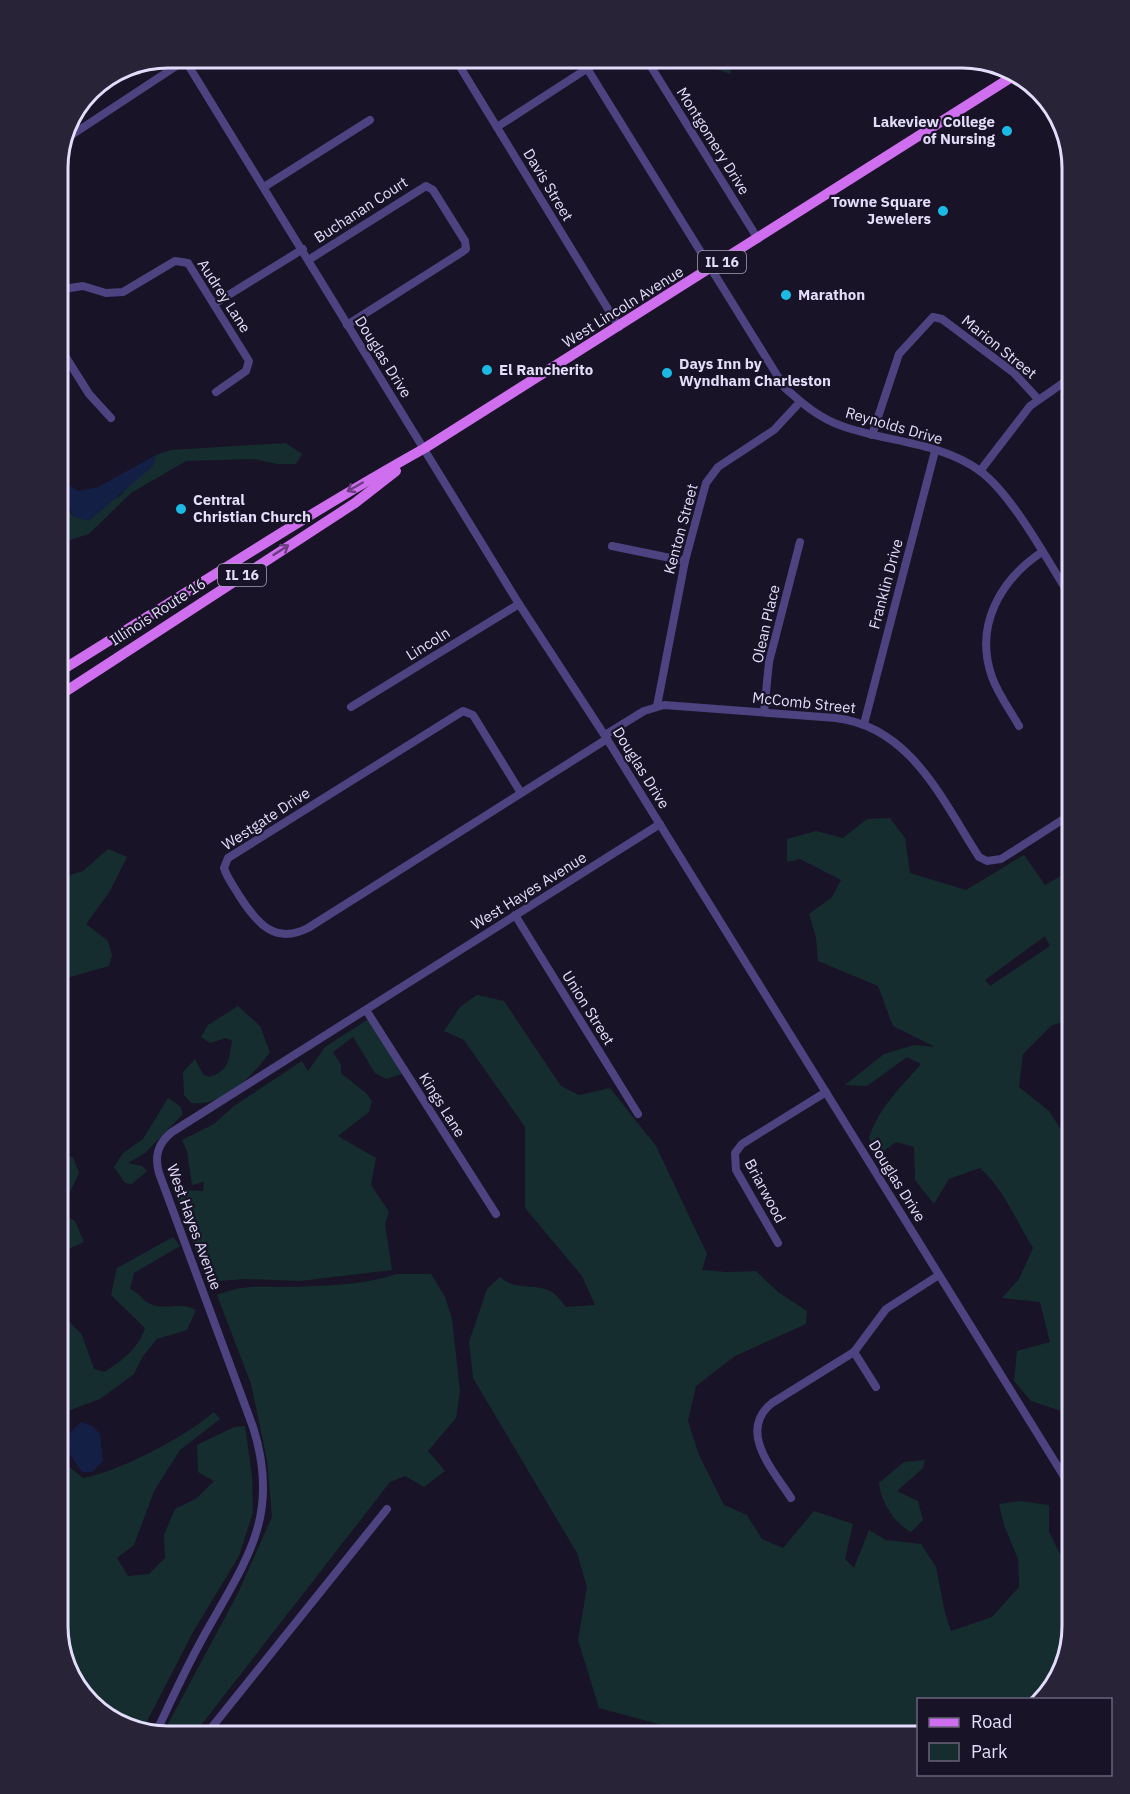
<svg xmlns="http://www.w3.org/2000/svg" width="1130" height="1794" viewBox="0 0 1130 1794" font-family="'IBM Plex Sans',sans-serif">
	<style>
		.green { fill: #162d2f; fill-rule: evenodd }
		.water { fill: #131f44 }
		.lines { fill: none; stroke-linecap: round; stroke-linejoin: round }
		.minor { stroke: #4d4380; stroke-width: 8 }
		.major { stroke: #cf6fef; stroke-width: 10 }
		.oneway { stroke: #6a3c80 }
		.poi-dot { fill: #1db9e5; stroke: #181326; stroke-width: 2 }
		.labels { text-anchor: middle; stroke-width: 4.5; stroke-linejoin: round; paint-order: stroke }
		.shield { fill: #181326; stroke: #a6a0bb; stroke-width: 1.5 }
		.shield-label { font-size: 14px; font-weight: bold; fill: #e3dcfb }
		.poi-label { font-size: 15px; font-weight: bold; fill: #e3dcfb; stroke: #181326; text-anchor: start }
		.street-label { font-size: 15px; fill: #e3dcfb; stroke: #181326 }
		.rim { fill: none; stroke: #e3dcfb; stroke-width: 3 }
	</style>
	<rect width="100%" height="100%" fill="#181326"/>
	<g class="green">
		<path d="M691,57H729L731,74L694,62Z"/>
		<path d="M746,57H783L776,66Z"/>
		<path d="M148,61L140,76L123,67L125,65Z"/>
		<path d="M286,443L302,454L296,464H277L254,459L186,461L131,493L89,534L57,544V500L62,502L74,517L120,496L135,478L152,466L156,455L171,450Z"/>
		<path d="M890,818L905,838L910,873L966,890L1024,855L1045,885L1073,869V1018L1051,1026L1023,1054L1019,1087L1049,1111L1069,1142L1073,1178V1415L1031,1401L1014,1381L1017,1351L1050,1342L1040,1302L1002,1298L1019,1279L1033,1248C1016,1221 1004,1189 980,1168L949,1179L934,1204L915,1180L914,1147L896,1142L878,1155L869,1138C879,1107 901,1087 921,1064L907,1057L867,1086L845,1085L884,1054L914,1045L935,1047L893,1026L878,986L818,961L816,937L809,914L832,897L841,880L800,859L787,862V839L816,831L843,838L867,819ZM1045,936L1050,946L990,986L985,980Z"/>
		<path d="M108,849L127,857L110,891L86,924L108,941L112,955L109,966L67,978L57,1006V879L83,871Z"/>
		<path d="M477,995L504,1001L561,1086L579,1095L610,1088L656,1146L707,1254L702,1270L726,1272L756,1271L778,1292L807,1311L806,1324L735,1356L696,1386L688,1421L699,1455L724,1505L747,1515L762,1539L783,1548L814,1511L853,1524L845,1559L854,1568L869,1530L886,1540L921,1544L936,1567L945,1613L951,1631L992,1617L1019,1587L1018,1559L1004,1525L999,1504L1020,1501L1049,1505V1532L1073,1580V1627L1058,1682L1040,1699L918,1700V1737H876L827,1727L825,1737H685L673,1728L599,1708L578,1640L587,1587L577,1553L473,1378L469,1342L487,1289L500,1277C518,1292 533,1282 552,1292C557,1295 562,1302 566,1307L595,1305L582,1276L525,1208V1127L464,1040L444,1031L460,1007Z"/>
		<path d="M238,1006L260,1026L270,1052C253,1075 223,1107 191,1103L184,1095L183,1072L195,1059L203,1074L209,1077C229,1071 229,1060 232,1041L226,1038L210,1043L201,1037L208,1025Z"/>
		<path d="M370,1018L402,1074L386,1079L375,1073L353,1037L333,1052L341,1065V1073L366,1093L372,1101L369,1112L338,1136L376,1158L371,1185L389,1212L385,1224L392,1270L300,1281L245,1279L207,1282L176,1194L178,1186L186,1190L203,1191L204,1182L192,1185L187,1151L182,1140L214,1124L234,1106L302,1061L308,1071L325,1047Z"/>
		<path d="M168,1098L180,1106L183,1114L145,1153L128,1163L142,1166L147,1171L132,1184L125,1183L114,1167L123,1153L143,1139Z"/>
		<path d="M57,1155L73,1157L79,1173L69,1194L57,1204Z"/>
		<path d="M57,1210L75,1221L84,1242L57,1254Z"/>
		<path d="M173,1237L180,1246L134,1273L130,1289C139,1292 143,1302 153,1305C169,1310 179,1301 196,1310L187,1330L157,1339L143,1356L134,1374L100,1399L57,1415V1309L82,1335L94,1369L104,1372C122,1361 138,1349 145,1328L111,1295L117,1268Z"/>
		<path d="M397,1274H431L445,1297L452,1319L460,1391L456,1418L428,1451L445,1471L424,1487L405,1476L390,1482L202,1724L199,1737H161L238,1593L272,1517L267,1460L251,1384L217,1295C245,1284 262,1287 291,1287C326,1286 363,1285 397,1274Z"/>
		<path d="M214,1412L220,1419L180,1450L154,1491L134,1545L117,1558L128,1576L149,1574L165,1558L164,1535L175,1509L197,1498L214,1481L198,1472L197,1445L234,1427L245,1426L252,1476L253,1512L239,1556L193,1632L142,1731L106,1719L68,1676L57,1627V1427L63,1462L83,1478C120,1471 185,1437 214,1412Z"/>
		<path d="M925,1460L923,1468L897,1491L918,1501L923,1520L911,1532C894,1523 881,1502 879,1483L904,1462Z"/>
	</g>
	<g class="water">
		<path d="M156,455L153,466L89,521L74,517L67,505L57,499V477L78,491L98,487Z"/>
		<path d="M81,1422L92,1426L100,1434L103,1461L92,1472H82L61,1442Z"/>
	</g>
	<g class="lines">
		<g class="minor">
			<path d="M454,57L619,327"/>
			<path d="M580,57L785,388C803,404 819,418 842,426C886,442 941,442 980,471C1013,495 1050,565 1073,601"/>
			<path d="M645,57L758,239"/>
			<path d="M185,60L519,604L607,739L1073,1491"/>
			<path d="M497,127L605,57"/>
			<path d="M67,138L190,57"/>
			<path d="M264,187L370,120"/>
			<path d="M310,259L426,186L433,190L465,241L466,249L462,252L347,325"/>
			<path d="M57,290L83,286L106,293L123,292L175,261L188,263L249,361L246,371L216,392"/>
			<path d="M214,304L303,249"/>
			<path d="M57,343L89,394L111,418"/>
			<path d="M872,435L899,354L933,317L942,319L1014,373L1038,399"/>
			<path d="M980,471L1030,406L1073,376"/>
			<path d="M612,546L685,561"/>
			<path d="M657,706L685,561L706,483L718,467L774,430L800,402"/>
			<path d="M351,707L519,604"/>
			<path d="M764,712L769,662L800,542"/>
			<path d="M864,724L935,451"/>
			<path d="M1019,726C1010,710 998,694 992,677C974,626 1000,580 1042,552"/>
			<path d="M605,735L644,711L664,705L836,718C911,727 942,800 979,857L987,861L1001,859L1073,813"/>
			<path d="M521,793L473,715L463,711L228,858L224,868C227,878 235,888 240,897C257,923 275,945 308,928L607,739"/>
			<path d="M515,915L638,1114"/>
			<path d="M366,1010L496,1214"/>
			<path d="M778,1243L736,1170L735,1153L742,1144L826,1092"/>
			<path d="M854,1352L876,1387"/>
			<path d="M791,1498C773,1470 737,1431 772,1403L854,1352L886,1309L939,1275"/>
			<path d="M155,1735C171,1700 187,1666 206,1632C247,1559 281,1515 253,1427L159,1173C154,1156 158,1143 172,1132L660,824"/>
			<path d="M204,1737L387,1509"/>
		</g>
		<g class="major">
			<path d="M57,673C179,598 300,518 425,448L1018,73"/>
			<path d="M57,697L355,503L396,471"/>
		</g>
	</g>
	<defs><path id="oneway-shaft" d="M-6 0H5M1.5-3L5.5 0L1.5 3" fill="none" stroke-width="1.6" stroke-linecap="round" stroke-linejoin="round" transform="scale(1.5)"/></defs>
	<g class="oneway">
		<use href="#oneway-shaft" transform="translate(355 487) rotate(150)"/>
		<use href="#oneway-shaft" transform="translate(281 550) rotate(-33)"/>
	</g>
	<g class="poi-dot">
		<circle cx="1007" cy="131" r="6"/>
		<circle cx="943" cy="211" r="6"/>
		<circle cx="786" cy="295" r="6"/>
		<circle cx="487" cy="370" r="6"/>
		<circle cx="667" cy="373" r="6"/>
		<circle cx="181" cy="509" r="6"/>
	</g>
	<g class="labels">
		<g class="shield">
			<rect x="698" y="251" width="48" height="22" rx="4.5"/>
			<rect x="218" y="564" width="48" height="22" rx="4.5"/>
		</g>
		<g class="shield-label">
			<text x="722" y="267">IL 16</text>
			<text x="242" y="580">IL 16</text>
		</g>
		<g class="poi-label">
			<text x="995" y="127" text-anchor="end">Lakeview College<tspan x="995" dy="17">of Nursing</tspan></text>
			<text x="931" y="207" text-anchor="end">Towne Square<tspan x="931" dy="17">Jewelers</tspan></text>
			<text x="798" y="300">Marathon</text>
			<text x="679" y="369">Days Inn by<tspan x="679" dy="17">Wyndham Charleston</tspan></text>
			<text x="499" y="375">El Rancherito</text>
			<text x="193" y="505">Central<tspan x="193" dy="17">Christian Church</tspan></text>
		</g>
		<g class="street-label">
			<text transform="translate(713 141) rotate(58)" y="5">Montgomery Drive</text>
			<text transform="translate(548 185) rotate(59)" y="5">Davis Street</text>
			<text transform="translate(361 210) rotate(-33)" y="5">Buchanan Court</text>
			<text transform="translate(224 296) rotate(57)" y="5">Audrey Lane</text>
			<text transform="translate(623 307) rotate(-32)" y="5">West Lincoln Avenue</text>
			<text transform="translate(999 347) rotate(39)" y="5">Marion Street</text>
			<text transform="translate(383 357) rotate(58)" y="5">Douglas Drive</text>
			<text transform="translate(894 426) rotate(16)" y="5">Reynolds Drive</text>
			<text transform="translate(681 529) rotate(-75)" y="5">Kenton Street</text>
			<text transform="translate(886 584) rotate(-75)" y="5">Franklin Drive</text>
			<text transform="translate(158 612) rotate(-33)" y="5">Illinois Route 16</text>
			<text transform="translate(766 624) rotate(-77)" y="5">Olean Place</text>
			<text transform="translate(428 644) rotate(-32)" y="5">Lincoln</text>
			<text transform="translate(804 703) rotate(6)" y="5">McComb Street</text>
			<text transform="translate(641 768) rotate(58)" y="5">Douglas Drive</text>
			<text transform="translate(266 819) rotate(-33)" y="5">Westgate Drive</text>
			<text transform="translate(529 891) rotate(-32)" y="5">West Hayes Avenue</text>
			<text transform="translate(588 1008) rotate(58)" y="5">Union Street</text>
			<text transform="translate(442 1105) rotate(58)" y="5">Kings Lane</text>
			<text transform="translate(897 1181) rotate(58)" y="5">Douglas Drive</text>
			<text transform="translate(765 1191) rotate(62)" y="5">Briarwood</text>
			<text transform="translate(194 1227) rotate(70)" y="5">West Hayes Avenue</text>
		</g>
	</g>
	<path d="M0 0H1130V1794H0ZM168 68H962A100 100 0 0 1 1062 168V1626A100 100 0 0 1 962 1726H168A100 100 0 0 1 68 1626V168A100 100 0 0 1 168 68Z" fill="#282337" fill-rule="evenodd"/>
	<path class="rim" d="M168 68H962A100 100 0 0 1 1062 168V1626A100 100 0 0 1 962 1726H168A100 100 0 0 1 68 1626V168A100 100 0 0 1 168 68Z"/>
	<rect x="917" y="1698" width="195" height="78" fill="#181326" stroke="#69637b" stroke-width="1.5"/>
	<rect x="929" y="1718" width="30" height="9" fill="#cf6fef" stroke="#69637b" stroke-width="1.5"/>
	<text x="971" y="1728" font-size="18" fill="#e3dcfb">Road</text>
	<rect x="929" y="1743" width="30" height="18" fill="#162d2f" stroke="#69637b" stroke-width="1.5"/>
	<text x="971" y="1758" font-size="18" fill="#e3dcfb">Park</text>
</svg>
